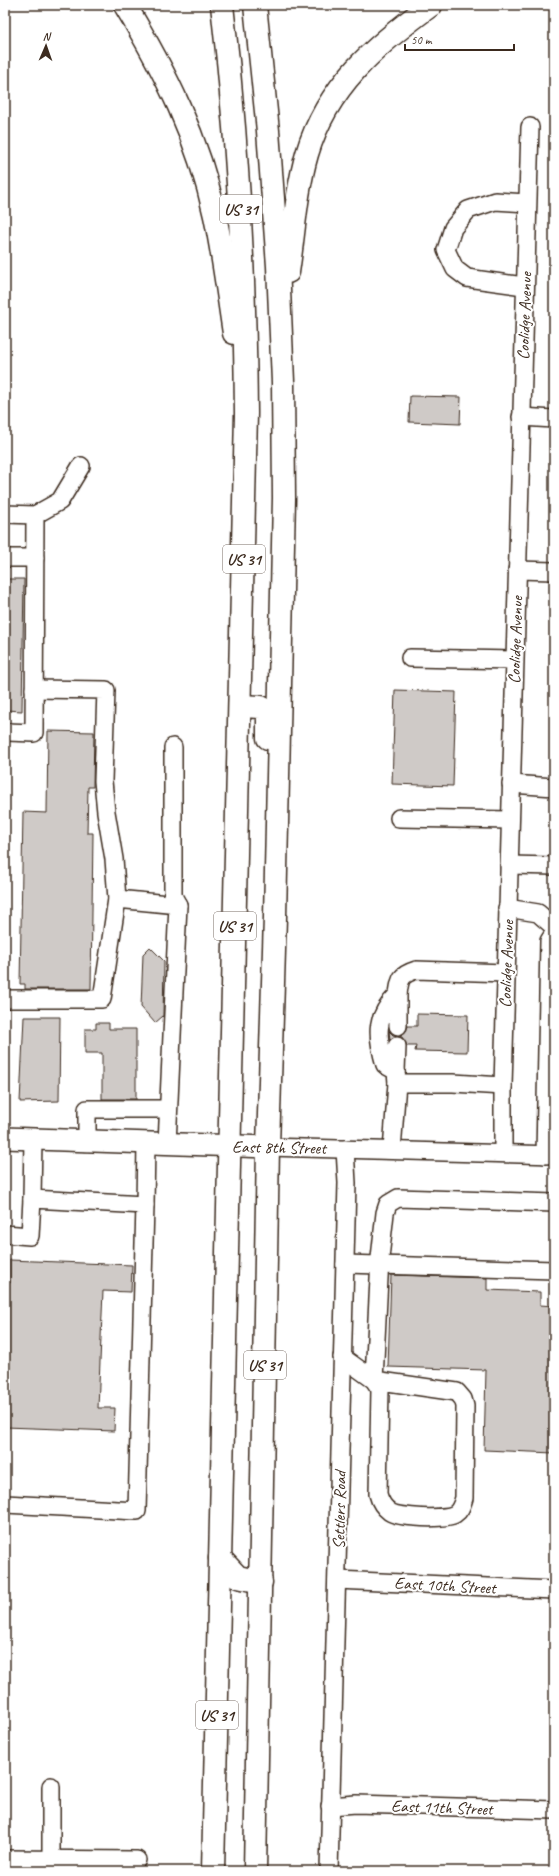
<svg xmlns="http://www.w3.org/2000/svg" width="559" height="1876" viewBox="0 0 559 1876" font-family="Caveat,sans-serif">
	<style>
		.building { fill: #cfcac7; stroke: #3b2a1e }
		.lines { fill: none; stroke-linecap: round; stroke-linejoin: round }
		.minor-casing { stroke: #3b2a1e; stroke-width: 20 }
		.major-casing { stroke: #3b2a1e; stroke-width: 24 }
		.highway-casing { stroke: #3b2a1e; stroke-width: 25 }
		.minor { stroke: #fff; stroke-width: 17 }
		.major { stroke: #fff; stroke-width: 21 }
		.highway { stroke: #fff; stroke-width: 22 }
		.labels { text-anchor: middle; stroke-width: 4; stroke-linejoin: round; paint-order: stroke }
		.shield { fill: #fff; stroke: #766a62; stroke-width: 1 }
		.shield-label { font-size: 16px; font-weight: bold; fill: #3b2a1e }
		.street-label { font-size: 17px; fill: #3b2a1e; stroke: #fff }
	</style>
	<rect width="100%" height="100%" fill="#fff"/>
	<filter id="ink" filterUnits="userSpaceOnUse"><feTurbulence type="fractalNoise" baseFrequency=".025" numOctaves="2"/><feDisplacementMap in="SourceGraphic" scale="8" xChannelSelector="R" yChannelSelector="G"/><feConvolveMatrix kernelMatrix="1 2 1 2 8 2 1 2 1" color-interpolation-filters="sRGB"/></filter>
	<g filter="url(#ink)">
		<g class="building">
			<path d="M410,396L461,397L460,424L409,422Z"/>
			<path d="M5,579H24L22,711L5,710Z"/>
			<path d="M395,690L456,692L453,786L392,784Z"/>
			<path d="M48,731L94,732L93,787H88L87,833H93L91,989H25V984H20L23,812L47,813Z"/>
			<path d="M150,947L164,961L163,1016L155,1023L141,1007L143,954Z"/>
			<path d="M417,1014L468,1015L467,1052L415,1051L416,1046H407L402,1037L397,1036L390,1040L389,1031L393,1035L398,1036L406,1031L408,1026H417Z"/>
			<path d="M24,1017H60L59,1101L20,1102Z"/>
			<path d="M96,1023H109V1029H136V1099H102V1053H85V1029H96Z"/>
			<path d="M10,1260L132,1265L131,1292L103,1291L98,1408H115L114,1431L5,1427V1331L7,1283H10Z"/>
			<path d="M391,1275L487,1278V1290L540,1292V1305L554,1306V1453L484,1450L486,1370L388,1367Z"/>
		</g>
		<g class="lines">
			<g class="minor-casing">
				<g id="minor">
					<path d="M524,286L467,278L455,269L446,250L453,228L468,210L495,201L527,203"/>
					<path d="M521,417L554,419"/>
					<path d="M5,514L35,515L60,501L81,466"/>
					<path d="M5,558H35"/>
					<path d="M517,570L554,571"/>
					<path d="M410,658L514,660"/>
					<path d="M7,732L34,733L35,515"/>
					<path d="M511,784L554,787"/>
					<path d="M399,818L510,820"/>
					<path d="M509,865L554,866"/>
					<path d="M117,899L178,905"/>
					<path d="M507,908L538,913L554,927"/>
					<path d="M5,999H102L117,899L114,859L106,812L103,781L106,690L34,689"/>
					<path d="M398,1026V994"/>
					<path d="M396,1071L397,1046"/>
					<path d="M397,1083L396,1071L385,1065C376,1034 375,1017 398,994C400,979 400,975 416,970L506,973"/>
					<path d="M87,1141V1109H168"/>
					<path d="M167,1144L178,905L173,896V747"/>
					<path d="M268,1147L554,1155"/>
					<path d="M392,1150L397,1083H453L503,1086"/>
					<path d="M503,1153V1086L530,127"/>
					<path d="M545,1155L549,941L554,933"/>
					<path d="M145,1205L146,1143"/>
					<path d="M5,1234L30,1236L32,1199"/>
					<path d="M345,1264L554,1270"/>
					<path d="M342,1357L374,1380L380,1389L378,1494C380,1502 383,1507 390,1512C399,1518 445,1520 455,1514C461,1510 462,1504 464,1498L465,1406L463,1399L457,1392L374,1380L380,1258L385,1213L388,1204L398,1198L554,1203"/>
					<path d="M5,1504L137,1511L145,1205L32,1199L33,1139"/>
					<path d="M337,1580L554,1590"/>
					<path d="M51,1786V1860"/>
					<path d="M330,1806L356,1804L554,1810"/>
					<path d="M5,1859L137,1860"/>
					<path d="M329,1871L347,1183L345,1149"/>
				</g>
			</g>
			<g class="major-casing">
				<path id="major" d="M5,1138L268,1147"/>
			</g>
			<g class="highway-casing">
				<g id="highway">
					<path d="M125,5C166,73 198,137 215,216C223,254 228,294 234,333"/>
					<path d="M288,272C294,233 296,192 307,154C327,86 376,45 431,5"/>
					<path d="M240,706L261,707L268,712V738"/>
					<path d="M220,1558L238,1577L261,1582"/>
					<path d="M213,1871L246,413C245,276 238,141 222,5"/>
					<path d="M255,1871L268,1147L275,917L284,498L283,382L278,266L268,131L255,5"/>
				</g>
			</g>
			<use href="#minor" class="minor"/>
			<use href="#major" class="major"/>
			<use href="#highway" class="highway"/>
		</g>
	</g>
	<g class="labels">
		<g class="shield">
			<rect x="220" y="195" width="42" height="28" rx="3"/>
			<rect x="223" y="545" width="42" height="28" rx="3"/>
			<rect x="214" y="912" width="42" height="28" rx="3"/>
			<rect x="244" y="1351" width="42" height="28" rx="3"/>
			<rect x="196" y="1701" width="42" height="28" rx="3"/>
		</g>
		<g class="shield-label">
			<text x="241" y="215">US 31</text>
			<text x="244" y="565">US 31</text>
			<text x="235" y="932">US 31</text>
			<text x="265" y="1371">US 31</text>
			<text x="217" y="1721">US 31</text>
		</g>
		<g class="street-label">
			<text transform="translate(524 316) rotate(-88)" y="6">Coolidge Avenue</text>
			<text transform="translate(515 640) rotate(-88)" y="6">Coolidge Avenue</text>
			<text transform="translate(506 964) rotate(-88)" y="6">Coolidge Avenue</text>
			<text transform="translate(279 1147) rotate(1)" y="6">East 8th Street</text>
			<text transform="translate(339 1510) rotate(-89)" y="6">Settlers Road</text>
			<text transform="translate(445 1585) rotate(3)" y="6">East 10th Street</text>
			<text transform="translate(442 1807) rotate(2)" y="6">East 11th Street</text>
		</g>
	</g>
	<rect width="559" height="1876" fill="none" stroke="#fff" stroke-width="20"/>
	<rect x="10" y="10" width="539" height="1856" fill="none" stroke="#3b2a1e" stroke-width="1.5" filter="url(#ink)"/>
	<g transform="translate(46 46) rotate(2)" stroke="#ffffff" stroke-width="3" paint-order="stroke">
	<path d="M0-3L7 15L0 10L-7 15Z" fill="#3b2a1e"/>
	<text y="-6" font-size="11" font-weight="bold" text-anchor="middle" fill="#3b2a1e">N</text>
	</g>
	<path d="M405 44v6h109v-6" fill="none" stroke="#3b2a1e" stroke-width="2"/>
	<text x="411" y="44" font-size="12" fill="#3b2a1e" stroke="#ffffff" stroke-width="3" paint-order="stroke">50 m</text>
</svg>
